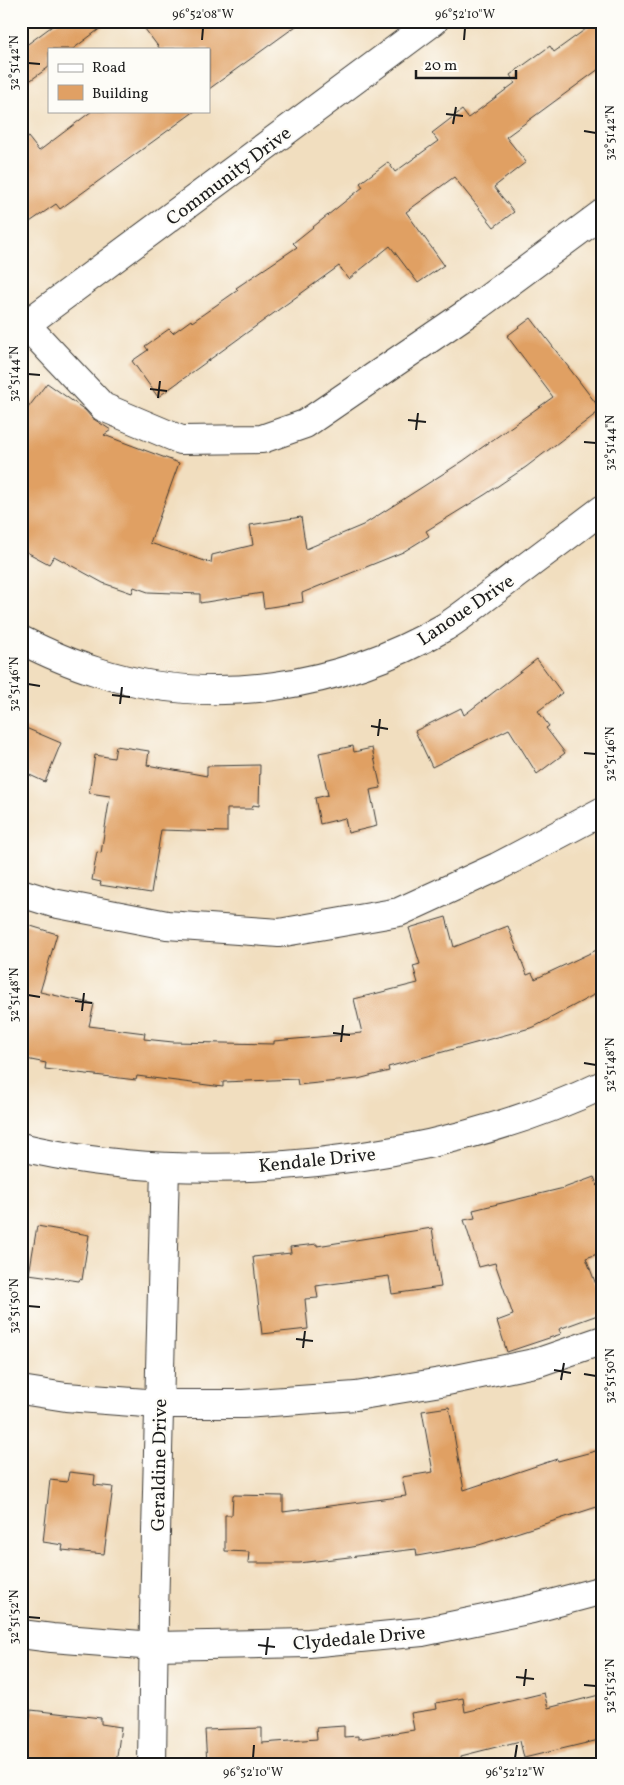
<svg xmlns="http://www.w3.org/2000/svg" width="624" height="1785" viewBox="0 0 624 1785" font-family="Vollkorn,serif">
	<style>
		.building { fill: #e0a064 }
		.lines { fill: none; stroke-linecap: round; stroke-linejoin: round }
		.minor-casing { stroke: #3c3934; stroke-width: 30 }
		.minor { stroke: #fff; stroke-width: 28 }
		.ticks { fill: none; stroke: #1c1c1c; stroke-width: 2 }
		.labels { text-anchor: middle; stroke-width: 4.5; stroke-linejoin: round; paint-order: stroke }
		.street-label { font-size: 19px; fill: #1c1c1c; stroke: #fdfcf7 }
		.neatline { fill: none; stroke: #1c1c1c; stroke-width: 2 }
		.ticks-label { font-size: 12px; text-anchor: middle; fill: #1c1c1c }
	</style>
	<rect width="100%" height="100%" fill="#fdfcf7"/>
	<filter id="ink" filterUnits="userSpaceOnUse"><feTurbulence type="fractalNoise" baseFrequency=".02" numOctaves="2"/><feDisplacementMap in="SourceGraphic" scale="10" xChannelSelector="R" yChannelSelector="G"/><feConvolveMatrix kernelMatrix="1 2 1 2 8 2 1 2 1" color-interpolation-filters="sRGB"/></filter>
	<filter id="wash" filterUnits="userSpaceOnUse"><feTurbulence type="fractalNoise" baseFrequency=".0096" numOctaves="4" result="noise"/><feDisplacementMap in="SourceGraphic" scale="20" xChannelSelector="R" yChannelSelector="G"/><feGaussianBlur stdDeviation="1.12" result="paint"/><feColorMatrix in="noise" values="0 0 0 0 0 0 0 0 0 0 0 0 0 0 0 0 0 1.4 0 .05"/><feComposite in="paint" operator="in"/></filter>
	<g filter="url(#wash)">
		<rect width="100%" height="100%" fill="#f1debf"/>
		<g id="blocks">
			<g class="building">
				<path d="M59,21H110L73,49H49V67L21,87V49Z"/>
				<path d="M139,21H303L209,89V49H160Z"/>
				<path d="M597,21H603V66L506,137L526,162L494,187L514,212L494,227L454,177L406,212L444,265L418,283L390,246L349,279L339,266L158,397L132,361L148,350L145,346L169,329L173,333L191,320L192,322L238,290L236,288L297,247L293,243L363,187L360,183L388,162L395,172L438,141L432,133L462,110L468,118L515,83L510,75L550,46L554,52Z"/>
				<path d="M92,111H195L60,209L56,204L21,228V128L39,151Z"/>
				<path d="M531,318L601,410L526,467L486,494L426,531L429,536L403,552L302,593L303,602L264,608L262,593L200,603V594L148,592L134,587L132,593L103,583L54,556L49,564L21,549V417L47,383L85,410L92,418L111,430L104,435L179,463L150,543L211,563L212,555L253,545L250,525L301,517L306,549L363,525L463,461L553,397L507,336Z"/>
				<path d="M537,659L562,693L538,711L549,726L546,728L565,753L537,774L509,729L432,767L415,731L461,708L464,715Z"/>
				<path d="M21,726L61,743L45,782L21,771Z"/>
				<path d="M116,746L149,751L147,765L207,776V766L260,765L259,806L253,805L252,809H227V832L161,830L151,893L100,885L101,882L92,880L97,852L101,853L110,796L89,793L95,755L114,758Z"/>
				<path d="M353,746L354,752L372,748L381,788L370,790L377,826L348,833L345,818L320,824L315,798L328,795L319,753Z"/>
				<path d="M446,917L454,947L508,926L527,975L532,973L535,979L603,947V990L534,1027L388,1067L389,1071L358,1079L298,1085L297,1079L223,1082V1087L137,1076L136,1080L45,1069L46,1063L21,1058V923L57,934L40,992L94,1004L89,1026L145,1033L144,1039L173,1042L274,1044V1041L362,1033L354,999L418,983L413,966L420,964L409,928Z"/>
				<path d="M594,1177L603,1198V1252L586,1258L603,1303V1313L559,1329L561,1334L507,1352L497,1321L513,1315L495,1263L479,1267L464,1220L475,1218L473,1210L564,1188Z"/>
				<path d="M37,1226L89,1235L82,1280L80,1279L79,1281L29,1274Z"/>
				<path d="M432,1228L441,1287L392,1294L389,1276L316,1286L318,1298L305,1299L308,1329L262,1334L253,1257L291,1253L290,1247L317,1244V1246Z"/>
				<path d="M449,1407L464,1490L557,1459L558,1461L603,1449V1505L479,1545L417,1556L416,1549L299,1563H248L249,1552L225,1551V1515H232L233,1495L283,1496V1512L406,1496L402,1477L433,1472L422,1411Z"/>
				<path d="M69,1472L95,1475L94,1485L113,1487L104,1554L62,1550L63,1545L43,1542L50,1480L67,1482Z"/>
				<path d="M544,1693L548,1708L603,1694V1739L524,1758L520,1741L461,1756L462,1764H207L205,1730L262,1728V1743L317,1739L316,1728L344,1726V1737L358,1736V1739L414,1730L411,1713L437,1709L436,1703L463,1698L465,1712Z"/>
				<path d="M31,1710L101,1718V1724L121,1727L116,1764H24Z"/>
			</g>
		</g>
	</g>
	<g filter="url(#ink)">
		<use href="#blocks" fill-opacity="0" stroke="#3c3934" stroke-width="1"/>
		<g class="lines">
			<g class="minor-casing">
				<g id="minor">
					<path d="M26,325L103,407L181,440L262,439L305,424L479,305L603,213"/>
					<path d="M21,328L434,21"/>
					<path d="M21,640C45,652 69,663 95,671C211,709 340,688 445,627C463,616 480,601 497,589C532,562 567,536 603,509"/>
					<path d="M21,893L53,903L167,925L279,933L399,912L497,867L603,811"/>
					<path d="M21,1147C201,1190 436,1165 603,1085"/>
					<path d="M21,1390L66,1397L159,1404H243L356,1396L447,1381L539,1362L603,1340"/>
					<path d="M21,1634L52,1638L154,1646L309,1643L422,1632L532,1609L603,1590"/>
					<path d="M152,1764L154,1614L165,1167"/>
				</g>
			</g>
			<use href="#minor" class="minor"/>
		</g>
	</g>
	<path class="ticks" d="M202,40L203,28M464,40L465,28M28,63L40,64M446,114L463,116M453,124L456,107M584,131L596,133M28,374L40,375M150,389L167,391M158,398L160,381M408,420L426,422M416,430L418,413M584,442L596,443M28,684L40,686M112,695L130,697M120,704L122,687M371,726L388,729M378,736L380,719M584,753L596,754M28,995L40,997M75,1001L92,1003M82,1011L84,993M333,1033L350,1035M341,1042L343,1025M584,1063L596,1065M28,1306L40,1307M296,1339L313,1341M303,1348L305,1331M554,1370L571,1373M584,1374L596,1376M561,1380L564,1363M28,1617L40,1618M258,1645L275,1647M266,1655L268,1637M516,1677L534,1679M584,1685L596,1686M524,1686L526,1669M253,1758L254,1745M515,1758L517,1745"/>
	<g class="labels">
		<g class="street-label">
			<text transform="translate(228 175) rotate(-37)" y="7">Community Drive</text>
			<text transform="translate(465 609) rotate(-34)" y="7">Lanoue Drive</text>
			<text transform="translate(317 1159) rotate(-6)" y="7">Kendale Drive</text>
			<text transform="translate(158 1465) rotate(-89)" y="7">Geraldine Drive</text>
			<text transform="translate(359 1637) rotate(-5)" y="7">Clydedale Drive</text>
		</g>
	</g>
	<rect width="624" height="1785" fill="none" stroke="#fdfcf7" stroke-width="55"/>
	<rect x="48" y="48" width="162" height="65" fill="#fdfcf7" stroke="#a3a29f"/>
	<rect x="58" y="64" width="25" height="8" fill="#ffffff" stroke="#a3a29f"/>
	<text x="92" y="72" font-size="15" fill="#1c1c1c">Road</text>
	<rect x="58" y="85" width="25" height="15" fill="#e0a064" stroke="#a3a29f"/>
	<text x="92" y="98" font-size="15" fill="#1c1c1c">Building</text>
	<path d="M416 70v8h100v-8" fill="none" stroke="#1c1c1c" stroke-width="2.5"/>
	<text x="424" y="70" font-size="15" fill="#1c1c1c" stroke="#fdfcf7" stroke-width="4" paint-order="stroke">20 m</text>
	<rect x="28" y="28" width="568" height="1730" class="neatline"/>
	<g class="ticks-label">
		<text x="203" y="18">96°52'08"W</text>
		<text x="465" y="18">96°52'10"W</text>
		<text transform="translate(14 63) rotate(-90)" y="4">32°51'42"N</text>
		<text transform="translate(610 133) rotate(-90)" y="4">32°51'42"N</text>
		<text transform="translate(14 374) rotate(-90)" y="4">32°51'44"N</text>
		<text transform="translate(610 443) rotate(-90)" y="4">32°51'44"N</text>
		<text transform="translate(14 684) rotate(-90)" y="4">32°51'46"N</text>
		<text transform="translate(610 754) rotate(-90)" y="4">32°51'46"N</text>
		<text transform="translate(14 995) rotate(-90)" y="4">32°51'48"N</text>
		<text transform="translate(610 1065) rotate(-90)" y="4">32°51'48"N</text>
		<text transform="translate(14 1306) rotate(-90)" y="4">32°51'50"N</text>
		<text transform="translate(610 1376) rotate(-90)" y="4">32°51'50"N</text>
		<text transform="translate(14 1617) rotate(-90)" y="4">32°51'52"N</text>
		<text transform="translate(610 1686) rotate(-90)" y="4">32°51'52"N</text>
		<text x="253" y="1776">96°52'10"W</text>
		<text x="515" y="1776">96°52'12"W</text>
	</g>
</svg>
